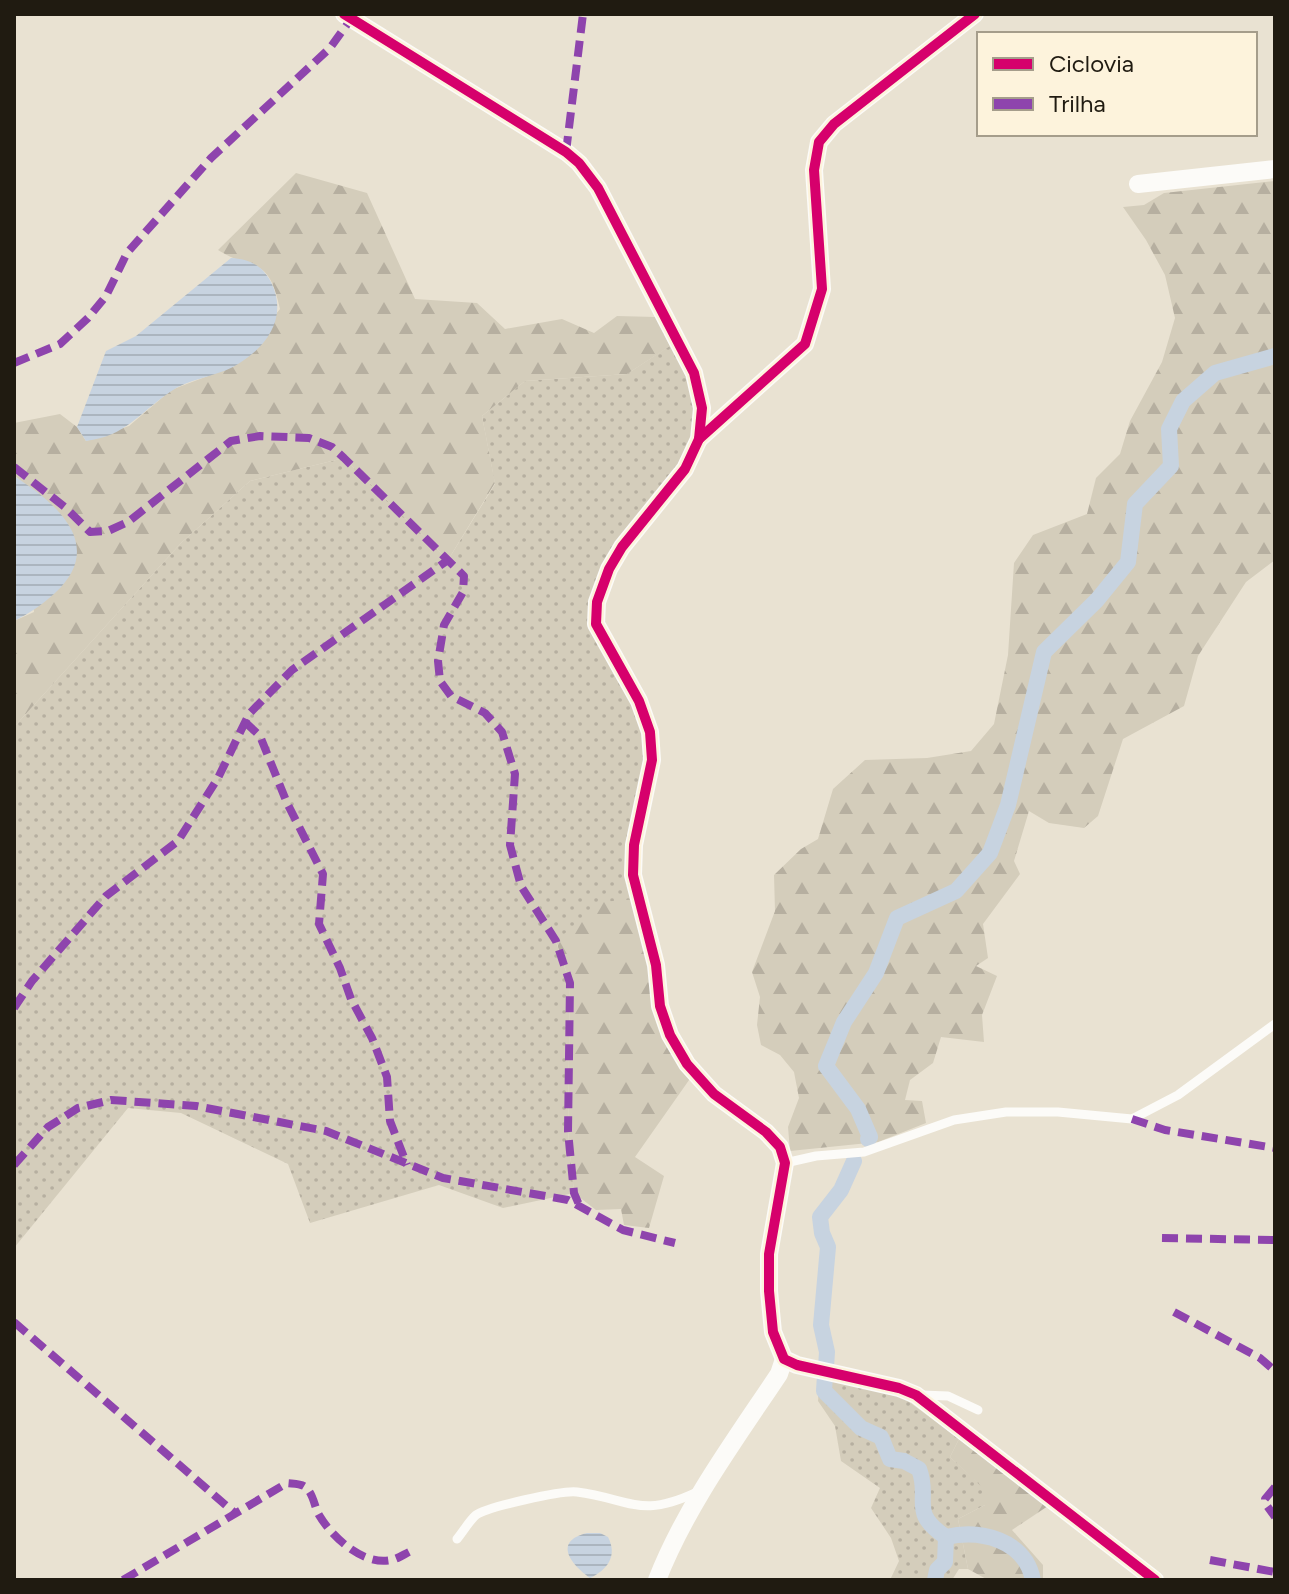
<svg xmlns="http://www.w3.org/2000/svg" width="1289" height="1594" viewBox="0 0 1289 1594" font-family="Figtree,sans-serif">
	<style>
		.grass { fill: url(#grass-dots) }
		.forest { fill: url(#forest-firs) }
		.water { fill: url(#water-rules) }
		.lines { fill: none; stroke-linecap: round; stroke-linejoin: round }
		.canal { stroke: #c7d3e0; stroke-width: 16 }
		.service { stroke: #fcfbf8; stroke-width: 9 }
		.minor { stroke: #fcfbf8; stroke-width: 18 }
		.quiet { stroke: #8e44ad; stroke-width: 8; stroke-dasharray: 16 8; stroke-linecap: butt }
		.cycleway-casing { stroke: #fdf3dc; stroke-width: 15 }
		.cycleway { stroke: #d6006c; stroke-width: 10 }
	</style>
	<defs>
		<pattern id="grass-dots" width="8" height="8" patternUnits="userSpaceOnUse" patternTransform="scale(2)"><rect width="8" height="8" fill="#d4cdbb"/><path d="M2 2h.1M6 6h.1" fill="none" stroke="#b6afa0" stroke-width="1.8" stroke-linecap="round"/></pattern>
		<pattern id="forest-firs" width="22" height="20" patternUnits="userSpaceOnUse" patternTransform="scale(2)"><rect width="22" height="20" fill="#d4cdbb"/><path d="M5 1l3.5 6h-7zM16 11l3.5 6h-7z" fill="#b6afa0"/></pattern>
		<pattern id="water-rules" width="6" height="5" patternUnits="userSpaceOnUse" patternTransform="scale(2)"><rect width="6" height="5" fill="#c7d3e0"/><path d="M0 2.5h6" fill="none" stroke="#abb5bf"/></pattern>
	</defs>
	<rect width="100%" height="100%" fill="#e9e2d2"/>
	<g class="grass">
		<path d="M677,341L694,373L699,439L622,547L596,624L650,732L634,845L638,899L556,942L570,983L568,1131L574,1193L503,1208L439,1185L310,1223L288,1164L181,1113L128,1108L14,1248V727L181,543L250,481L344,458L448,560L495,484L482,416L525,381L627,374Z"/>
		<path d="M820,1378L904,1398L959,1439L950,1457L985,1489V1505L958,1519L968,1569H959L952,1580H890L899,1561L891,1538L871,1508L880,1488L841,1461L835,1426L818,1401Z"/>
	</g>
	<g class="forest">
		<path d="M296,173L367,193L415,299L477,303L505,329L562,319L594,333L617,316L656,317L670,346L627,374L525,381L482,416L495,483L448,560L344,458L250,481L181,543L14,727V621L34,612L19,479L14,476V423L60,414L77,427L86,441L129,426L171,390L234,366L280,309C268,254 255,273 218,250Z"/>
		<path d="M1275,181V560L1246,582L1198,656L1184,706L1123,739L1098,816L1084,828L1049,823L1029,811L1014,861L1020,874L983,924L988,958L976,966L997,976L982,1015L984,1042L941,1037L933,1063L910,1080L905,1100L922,1101L926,1123L878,1142L790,1151L788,1127L799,1098L794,1072L780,1055L761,1045L757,1025L760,997L752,972L775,911L774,875L801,849L818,839L833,789L865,760L927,758L971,751L994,724L1008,655L1014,563L1033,535L1087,514L1096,478L1120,454L1130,421L1162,362L1175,318L1165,275L1146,240L1123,207L1144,205L1164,193Z"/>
		<path d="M638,899L660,1006L694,1073L635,1157L664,1176L649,1228L624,1225L621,1209L596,1210L574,1193L568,1131L570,983L556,941L601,902Z"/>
		<path d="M959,1439L1048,1506L1012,1530L1043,1565V1580H988L968,1569L958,1519L985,1505V1490L950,1457Z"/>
	</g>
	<g class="water">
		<path d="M231,258C249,259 262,265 271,282C289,318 266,349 233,367C213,377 188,379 170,392C139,413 126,436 86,441L77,427L106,351L136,336Z"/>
		<path d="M14,476C58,504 106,546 55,593C42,605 30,613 14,621Z"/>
		<path d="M587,1533H600L608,1537C618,1556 607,1570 590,1578C570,1564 553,1541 587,1533Z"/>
	</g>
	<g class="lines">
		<g class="canal">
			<path d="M868,1139L870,1137L858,1109L826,1066L844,1022L876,973L897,918L956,891L990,853L1008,805L1044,652L1097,600L1128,562L1135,504L1171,466L1169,429L1183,401L1215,373L1275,356"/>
			<path d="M826,1367L827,1352L821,1325L828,1247L822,1233L820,1217L841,1190L854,1161"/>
			<path d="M825,1375L824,1391L861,1428L881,1437L890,1459L904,1461L919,1469C931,1500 908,1512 946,1537C981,1529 1025,1540 1033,1580"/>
			<path d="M935,1580L937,1570L945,1562L946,1537"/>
		</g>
		<g class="service">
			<path d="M785,1163L816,1156L864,1152L954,1120L1006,1112H1058L1132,1119L1178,1095L1275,1024"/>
			<path d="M921,1395L948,1396L978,1410"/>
			<path d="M457,1539C463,1532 469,1521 476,1515C486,1507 563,1490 577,1492C631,1499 640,1519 697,1492"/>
		</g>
		<g class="minor">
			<path d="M344,14L566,152L579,163L598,188L694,373L702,408L699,439L685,469L622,547L609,569L597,602L596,624L639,701L650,732L652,760L634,845L633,875L656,965L660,1006L670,1035L687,1064L714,1094L766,1132L780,1147L785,1163L769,1254V1291L773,1332L784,1359L797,1365L899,1388L916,1395L1155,1580"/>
			<path d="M1138,184L1275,169"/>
			<path d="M699,439L805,344L822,289L814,170L819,142L834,124L975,14"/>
			<path d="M657,1580C686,1506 735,1440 779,1374L784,1359"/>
		</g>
		<g class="quiet">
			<path d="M566,152L583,14"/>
			<path d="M14,363L60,344L88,318L106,296L127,253L211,158L330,48L351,19"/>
			<path d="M14,467L66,508L90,532L108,531L128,522L231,441L260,436L309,438L332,447L344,458L464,576L463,592L444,625L438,661L440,681L451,696L485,713L502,732L515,774L510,845L521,886L556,941L570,983L568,1131L574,1193L580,1207"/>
			<path d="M245,722L260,736L287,803L323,874L319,924L340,968L351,999L372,1038L387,1077L390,1121L407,1165"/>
			<path d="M14,1008L32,981L106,896L178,841L218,778L249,714L292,670L448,560"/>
			<path d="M1132,1119L1165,1130L1275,1148"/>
			<path d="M14,1165L48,1127L78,1108L111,1100L196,1106L326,1131L443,1178L568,1200L623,1230L675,1243"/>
			<path d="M1162,1238L1275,1240"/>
			<path d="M1174,1312L1260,1358L1275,1371"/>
			<path d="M14,1322L236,1514"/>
			<path d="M1275,1487L1265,1499V1503L1275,1517"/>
			<path d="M1210,1560L1275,1572"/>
			<path d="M123,1580L287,1483C296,1484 304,1483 309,1491C314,1498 315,1508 319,1515C332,1537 363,1566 391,1560C397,1559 403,1555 409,1552"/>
		</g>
		<g class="cycleway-casing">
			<g id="cycleway">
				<path d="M344,14L566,152L579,163L598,188L694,373L702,408L699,439L685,469L622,547L609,569L597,602L596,624L639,701L650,732L652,760L634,845L633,875L656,965L660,1006L670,1035L687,1064L714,1094L766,1132L780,1147L785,1163L769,1254V1291L773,1332L784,1359L797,1365L899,1388L916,1395L1155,1580"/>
				<path d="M699,439L805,344L822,289L814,170L819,142L834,124L975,14"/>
			</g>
		</g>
		<use href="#cycleway" class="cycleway"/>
	</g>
	<rect width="1289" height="1594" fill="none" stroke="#201b11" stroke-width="32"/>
	<rect x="977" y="32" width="280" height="104" fill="#fdf3dc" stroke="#a59d8b" stroke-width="2"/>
	<rect x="993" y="58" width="40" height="12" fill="#d6006c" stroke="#a59d8b" stroke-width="2"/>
	<text x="1049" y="72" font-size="24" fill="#201b11">Ciclovia</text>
	<rect x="993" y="98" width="40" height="12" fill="#8e44ad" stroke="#a59d8b" stroke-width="2"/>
	<text x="1049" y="112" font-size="24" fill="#201b11">Trilha</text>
</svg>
